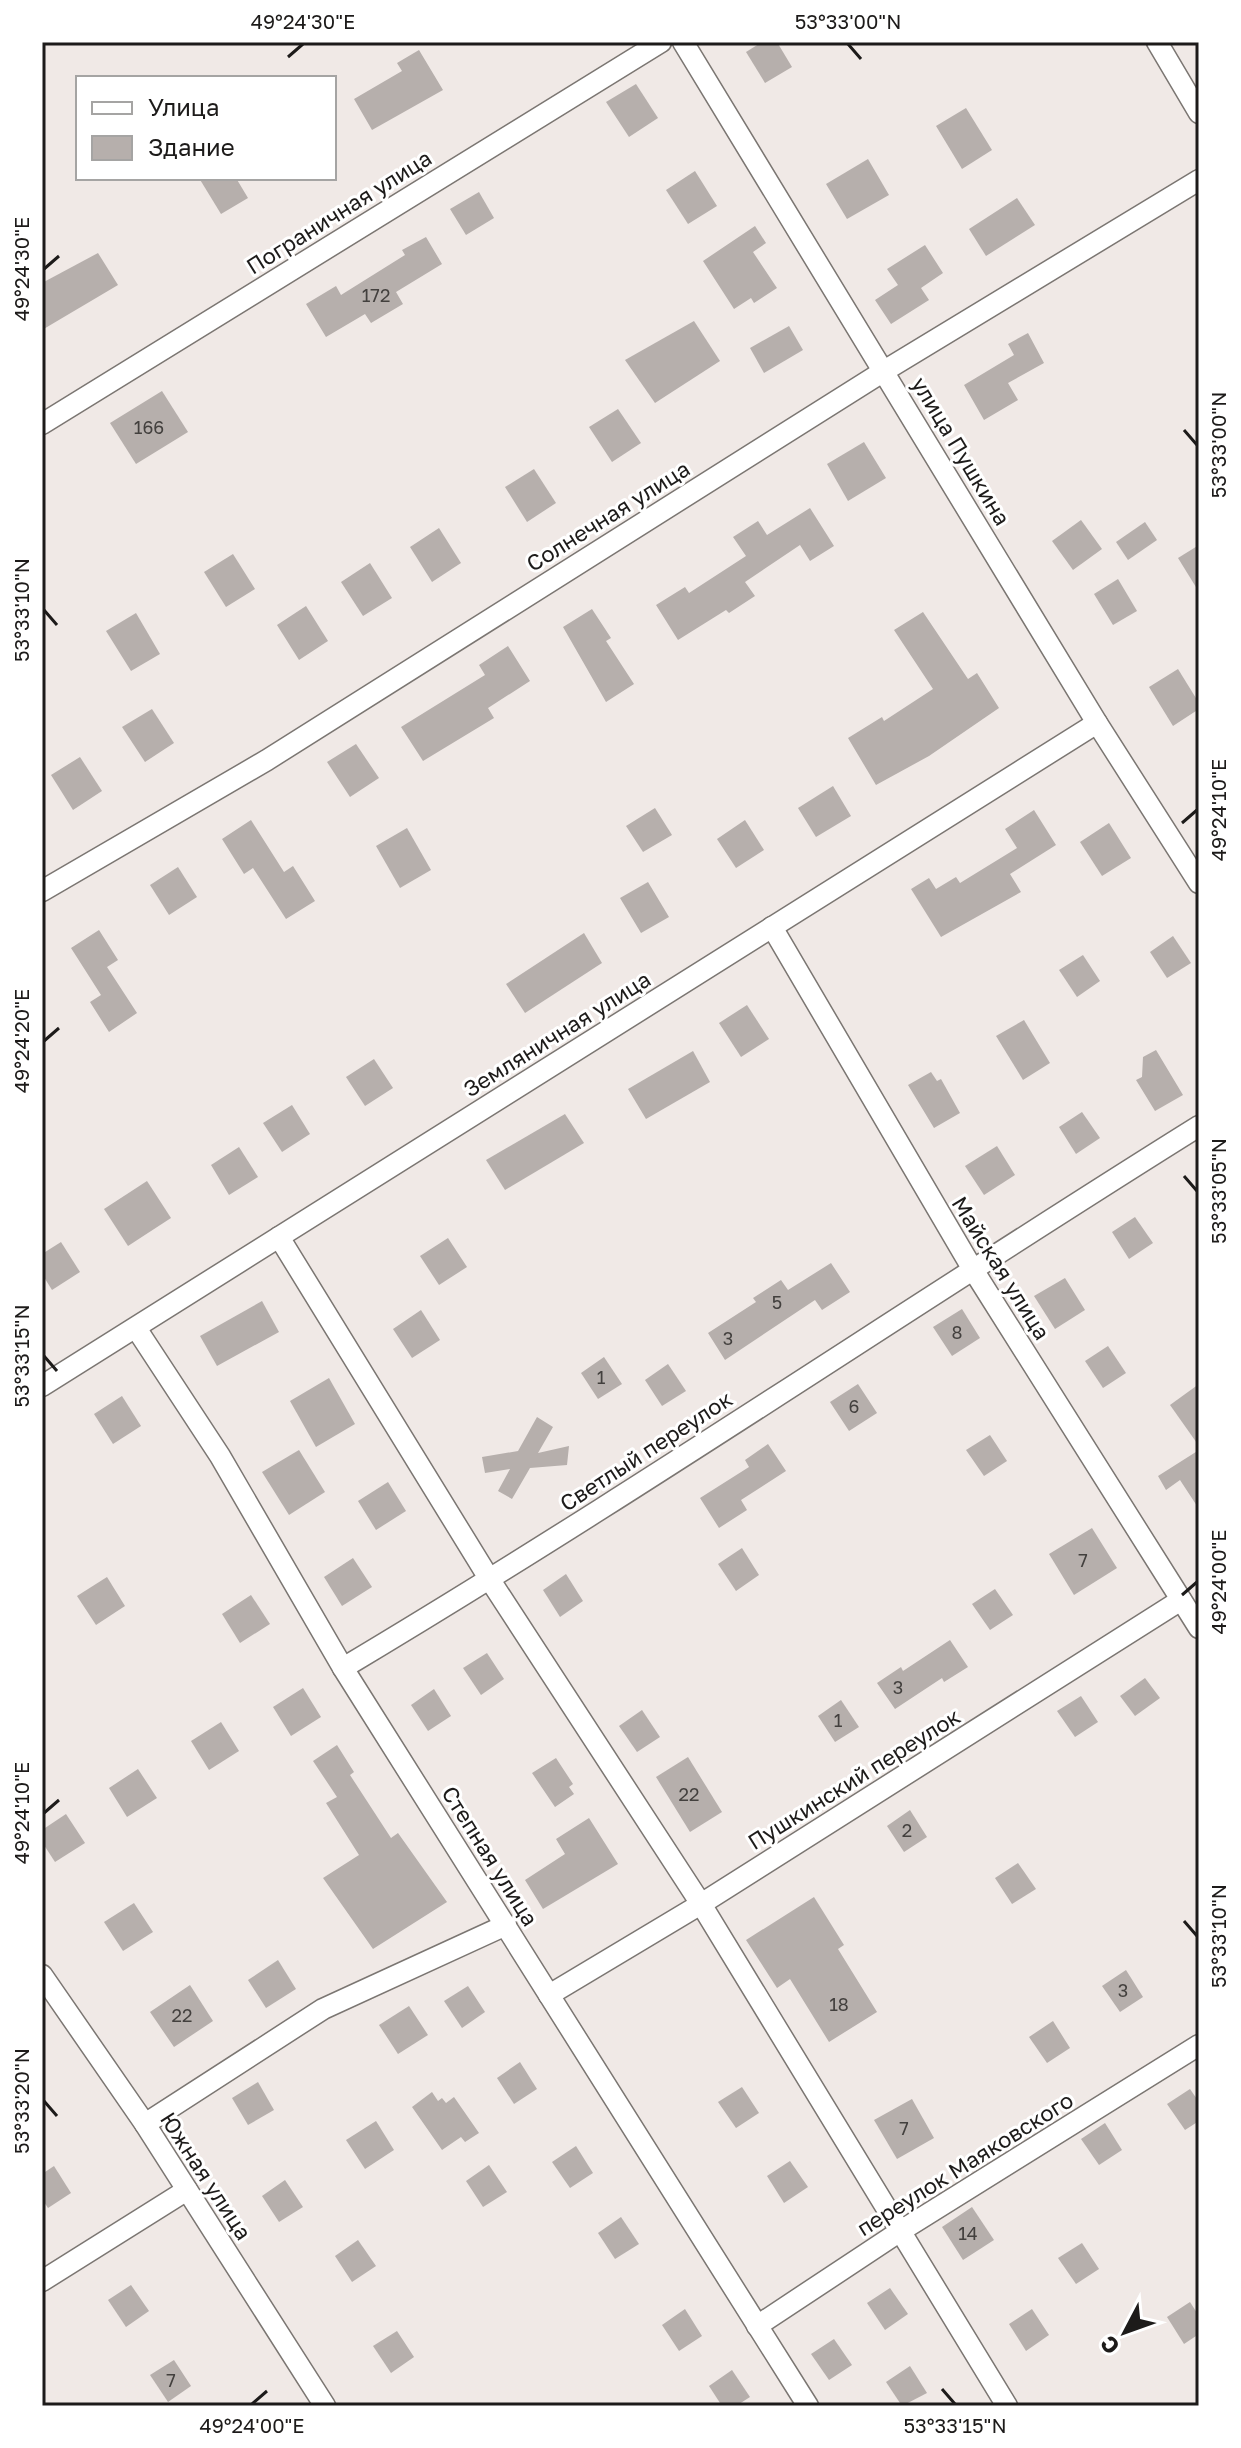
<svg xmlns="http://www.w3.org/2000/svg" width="1241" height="2448" viewBox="0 0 1241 2448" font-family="'Golos Text',sans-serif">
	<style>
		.building { fill: #b6afac }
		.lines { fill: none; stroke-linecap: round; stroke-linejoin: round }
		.street-casing { stroke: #7b7672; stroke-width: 23 }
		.street { stroke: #fff; stroke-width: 20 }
		.ticks { fill: none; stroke: #1d1b1a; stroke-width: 3 }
		.labels { text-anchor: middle; stroke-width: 6; stroke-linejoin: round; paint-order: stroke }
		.number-label { font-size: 18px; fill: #43403e }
		.street-label { font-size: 22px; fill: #1d1b1a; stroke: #fff }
		.neatline { fill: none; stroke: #1d1b1a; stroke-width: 3 }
		.ticks-label { font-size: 20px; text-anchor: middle; fill: #1d1b1a }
	</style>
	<rect width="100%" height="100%" fill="#f0e9e6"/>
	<g class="building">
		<path d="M762,42H777L792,67L765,83L746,52Z"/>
		<path d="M419,50L443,90L372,130L354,99L402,71L397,63Z"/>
		<path d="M636,84L658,118L629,137L606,102Z"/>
		<path d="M966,108L992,150L962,169L936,126Z"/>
		<path d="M868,159L889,195L847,219L826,184Z"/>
		<path d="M695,171L717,206L688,224L666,190Z"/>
		<path d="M199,178H236L248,198L221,214Z"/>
		<path d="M479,192L494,218L466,235L450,209Z"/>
		<path d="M1017,198L1035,225L986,256L969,229Z"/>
		<path d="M755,226L766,243L753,252L777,288L754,303L751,298L734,309L703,261Z"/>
		<path d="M426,237L442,264L396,292L403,304L371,323L365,314L326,337L306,304L336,286L341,295L405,255L402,250Z"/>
		<path d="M925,245L943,273L921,288L929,300L891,324L875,300L898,285L887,269Z"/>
		<path d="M98,253L118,285L42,330V283Z"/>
		<path d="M694,321L720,361L655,403L625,360Z"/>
		<path d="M789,326L803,350L764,373L750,348Z"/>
		<path d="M1028,333L1044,363L1008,383L1018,400L984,420L964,385L1014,355L1008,344Z"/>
		<path d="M162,391L188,432L136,464L110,423Z"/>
		<path d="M618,409L641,443L612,462L589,427Z"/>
		<path d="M864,442L886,478L848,501L827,464Z"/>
		<path d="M534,469L556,503L527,522L505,487Z"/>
		<path d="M810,508L834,546L810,561L800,545L745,582L755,596L729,613L726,610L678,640L656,605L685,587L689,593L746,556L733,537L758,521L767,535Z"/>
		<path d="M1081,520L1102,549L1073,570L1052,541Z"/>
		<path d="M1145,522L1157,540L1128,560L1116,542Z"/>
		<path d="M439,528L461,563L432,582L410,547Z"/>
		<path d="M1199,545V592L1178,558Z"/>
		<path d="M233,554L255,589L226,607L204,572Z"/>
		<path d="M370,563L392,598L363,616L341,582Z"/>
		<path d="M1118,579L1137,611L1113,625L1094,594Z"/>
		<path d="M306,606L328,641L299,660L277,625Z"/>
		<path d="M592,609L611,638L606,641L634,684L606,702L563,627Z"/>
		<path d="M923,612L968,679L977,673L999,708L929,756L876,785L848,738L882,717L884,721L933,689L894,630Z"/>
		<path d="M136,613L160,654L131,671L106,631Z"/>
		<path d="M508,646L530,681L488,708L494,718L423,761L401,727L485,675L479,665Z"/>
		<path d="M1178,669L1199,703V709L1173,726L1149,687Z"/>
		<path d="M152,709L174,743L145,762L122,727Z"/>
		<path d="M356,744L379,778L350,797L327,762Z"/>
		<path d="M80,757L102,791L73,810L51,775Z"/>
		<path d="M833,786L851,816L816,837L798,808Z"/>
		<path d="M655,808L672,835L643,852L626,826Z"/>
		<path d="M1034,810L1056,845L1010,874L1021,892L941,937L911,889L929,878L936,889L956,877L960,883L1017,848L1005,829Z"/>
		<path d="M251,820L284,872L293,866L315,901L286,919L253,868L244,874L222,839Z"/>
		<path d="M745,820L764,850L736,868L717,839Z"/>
		<path d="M1109,823L1131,858L1102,876L1080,842Z"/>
		<path d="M407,828L431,870L400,888L376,846Z"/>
		<path d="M178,867L197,897L169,915L150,885Z"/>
		<path d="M648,882L669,917L641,933L620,898Z"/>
		<path d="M99,930L118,960L107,967L137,1013L109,1032L90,1002L101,995L71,948Z"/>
		<path d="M584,933L602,963L525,1013L506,984Z"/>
		<path d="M1173,936L1191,963L1167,978L1150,952Z"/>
		<path d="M1083,955L1100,981L1077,997L1059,970Z"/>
		<path d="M747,1005L769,1039L741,1057L719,1023Z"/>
		<path d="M1024,1020L1050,1063L1023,1080L996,1036Z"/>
		<path d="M1156,1050L1183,1095L1155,1111L1136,1080L1142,1077L1143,1057Z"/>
		<path d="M693,1051L710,1082L646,1119L628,1089Z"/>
		<path d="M374,1059L393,1088L365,1106L346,1077Z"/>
		<path d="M931,1072L937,1081L941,1079L960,1113L934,1128L908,1085Z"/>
		<path d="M292,1105L310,1134L282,1152L263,1123Z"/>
		<path d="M1082,1112L1100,1138L1076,1154L1059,1127Z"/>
		<path d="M565,1114L584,1143L505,1190L486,1160Z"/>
		<path d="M997,1146L1015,1175L984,1195L965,1166Z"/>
		<path d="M239,1147L258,1177L229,1195L211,1165Z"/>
		<path d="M147,1181L171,1218L128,1246L104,1209Z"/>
		<path d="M1135,1217L1153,1243L1129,1259L1112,1232Z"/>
		<path d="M448,1238L467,1267L439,1285L420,1256Z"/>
		<path d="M61,1242L80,1272L52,1290L42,1274V1254Z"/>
		<path d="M831,1263L850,1292L822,1310L815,1300L725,1360L708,1333L756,1302L753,1298L781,1280L788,1290Z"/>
		<path d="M1065,1278L1085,1310L1055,1329L1034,1296Z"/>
		<path d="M262,1301L279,1332L217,1366L200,1336Z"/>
		<path d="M962,1309L980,1338L952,1356L933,1327Z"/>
		<path d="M421,1310L440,1340L412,1358L393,1329Z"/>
		<path d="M1108,1346L1126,1373L1103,1388L1085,1361Z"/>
		<path d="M604,1357L622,1384L598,1399L581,1373Z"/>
		<path d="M668,1364L686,1391L662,1406L645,1380Z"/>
		<path d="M329,1378L355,1424L316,1447L290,1401Z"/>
		<path d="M858,1384L877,1413L849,1431L830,1402Z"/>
		<path d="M1199,1384V1446L1170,1405Z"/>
		<path d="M122,1396L141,1426L113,1444L94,1414Z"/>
		<path d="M537,1417L553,1427L538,1453L569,1446L567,1465L530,1468L512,1499L498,1491L510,1469L485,1473L482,1457L518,1451Z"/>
		<path d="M990,1435L1007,1461L984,1476L966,1450Z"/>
		<path d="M768,1444L786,1471L741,1500L747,1510L719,1528L700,1498L749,1467L745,1460Z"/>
		<path d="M299,1450L325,1492L289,1515L262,1472Z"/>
		<path d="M1199,1450V1509L1180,1480L1166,1490L1158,1476Z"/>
		<path d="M388,1482L406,1511L376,1530L358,1501Z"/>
		<path d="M1092,1528L1117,1568L1074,1595L1049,1554Z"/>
		<path d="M742,1548L759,1575L736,1591L718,1564Z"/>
		<path d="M353,1558L372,1587L342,1606L324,1577Z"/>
		<path d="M566,1574L583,1601L560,1617L543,1590Z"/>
		<path d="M107,1577L125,1606L96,1625L77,1596Z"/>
		<path d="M995,1589L1013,1615L990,1630L972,1604Z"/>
		<path d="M251,1595L270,1624L240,1643L222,1614Z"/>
		<path d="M950,1640L968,1667L944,1682L942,1678L895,1709L877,1683L901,1667L903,1671Z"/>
		<path d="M487,1653L504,1679L481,1695L463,1668Z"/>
		<path d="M1145,1678L1160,1698L1135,1716L1120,1696Z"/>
		<path d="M303,1688L321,1717L291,1736L273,1707Z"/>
		<path d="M434,1689L451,1716L428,1731L411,1705Z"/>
		<path d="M1081,1696L1098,1722L1075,1737L1057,1711Z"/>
		<path d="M841,1700L859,1727L835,1742L818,1716Z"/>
		<path d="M642,1710L660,1737L637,1752L619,1726Z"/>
		<path d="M221,1722L239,1751L209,1770L191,1741Z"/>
		<path d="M337,1745L354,1772L350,1775L391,1838L398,1833L447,1902L373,1949L323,1878L359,1855L326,1803L337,1797L313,1761Z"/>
		<path d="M688,1757L722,1812L690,1832L656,1777Z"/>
		<path d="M556,1758L573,1784L569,1787L574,1794L555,1807L532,1773Z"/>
		<path d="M138,1769L157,1798L127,1817L109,1788Z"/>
		<path d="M910,1810L927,1837L904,1852L887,1826Z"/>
		<path d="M66,1814L85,1843L55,1862L42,1842V1830Z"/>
		<path d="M589,1818L618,1864L543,1909L525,1880L565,1854L556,1839Z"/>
		<path d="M1018,1863L1036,1889L1012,1904L995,1878Z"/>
		<path d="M814,1897L844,1945L838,1949L877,2012L829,2042L790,1979L777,1988L746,1940Z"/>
		<path d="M134,1903L153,1932L123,1951L104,1922Z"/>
		<path d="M278,1960L296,1989L266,2008L248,1980Z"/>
		<path d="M1126,1970L1143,1997L1120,2012L1102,1986Z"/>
		<path d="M190,1985L213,2021L174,2047L150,2012Z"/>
		<path d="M468,1986L485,2012L462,2028L444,2001Z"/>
		<path d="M409,2006L428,2035L398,2054L379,2025Z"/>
		<path d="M1053,2021L1070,2048L1047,2063L1029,2037Z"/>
		<path d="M520,2062L537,2089L514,2104L497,2078Z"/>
		<path d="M258,2082L274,2110L248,2125L232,2098Z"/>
		<path d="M742,2087L759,2113L736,2128L718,2102Z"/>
		<path d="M1190,2089L1199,2102V2121L1185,2130L1167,2104Z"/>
		<path d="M432,2092L438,2101L442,2098L446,2103L454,2097L479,2133L465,2142L461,2137L442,2150L412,2107Z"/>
		<path d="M912,2099L934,2138L897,2159L874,2120Z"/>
		<path d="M376,2121L394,2150L365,2169L346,2140Z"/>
		<path d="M1105,2123L1122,2150L1099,2165L1081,2139Z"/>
		<path d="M576,2146L593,2173L570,2188L552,2162Z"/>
		<path d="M790,2161L808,2187L784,2203L767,2176Z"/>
		<path d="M489,2165L507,2192L483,2207L466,2181Z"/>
		<path d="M54,2166L71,2193L48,2208L42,2199V2174Z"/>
		<path d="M285,2180L303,2207L279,2222L262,2196Z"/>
		<path d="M972,2207L994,2240L963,2260L942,2227Z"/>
		<path d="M621,2217L639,2244L615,2259L598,2233Z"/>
		<path d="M358,2240L376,2266L352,2282L335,2256Z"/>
		<path d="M1082,2243L1099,2269L1076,2284L1058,2258Z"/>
		<path d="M131,2285L149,2311L126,2327L108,2300Z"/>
		<path d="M890,2288L908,2314L885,2330L867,2303Z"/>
		<path d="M1190,2302L1199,2316V2334L1184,2344L1167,2317Z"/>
		<path d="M685,2309L702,2336L679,2351L662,2325Z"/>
		<path d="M1032,2309L1049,2335L1026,2351L1009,2324Z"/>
		<path d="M397,2331L414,2357L391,2373L373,2346Z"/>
		<path d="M834,2339L852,2365L829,2380L811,2354Z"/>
		<path d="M174,2360L191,2386L168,2402L150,2375Z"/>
		<path d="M910,2366L927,2393L902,2406L886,2382Z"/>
		<path d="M732,2370L750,2397L736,2406H722L709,2386Z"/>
	</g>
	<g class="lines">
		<g class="street-casing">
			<g id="street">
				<path d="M683,42L1097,723L1199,883"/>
				<path d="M1157,42L1199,113"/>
				<path d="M42,424L661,42"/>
				<path d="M42,891L267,760L884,371L1199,180"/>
				<path d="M772,927L972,1268L1199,1628"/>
				<path d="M279,1237L490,1580L701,1904L1007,2406"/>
				<path d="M136,1328L220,1456L343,1668L808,2406"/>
				<path d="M42,1386L1097,723"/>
				<path d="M343,1668C633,1495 912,1305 1199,1126"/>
				<path d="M42,1975L145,2124L325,2406"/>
				<path d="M549,1995L701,1904L1181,1600"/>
				<path d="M145,2124L323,2009L506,1925"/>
				<path d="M42,2281L187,2190"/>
				<path d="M757,2326L899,2232L1199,2045"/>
			</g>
		</g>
		<use href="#street" class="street"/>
	</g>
	<path class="ticks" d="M848,44L861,59M288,57L303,44M44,269L59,256M1184,430L1197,445M44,610L57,625M1182,823L1197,810M44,1041L59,1028M1184,1176L1197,1191M44,1356L57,1371M1182,1595L1197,1582M44,1813L59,1800M1184,1921L1197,1936M44,2101L57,2116M942,2389L955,2404M252,2404L267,2391"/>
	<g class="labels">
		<g class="number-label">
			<text x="376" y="302">172</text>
			<text x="149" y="434">166</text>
			<text x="777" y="1309">5</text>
			<text x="957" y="1339">8</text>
			<text x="728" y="1345">3</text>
			<text x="601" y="1384">1</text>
			<text x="854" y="1413">6</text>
			<text x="1083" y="1567">7</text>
			<text x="898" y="1694">3</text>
			<text x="838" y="1727">1</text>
			<text x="689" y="1801">22</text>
			<text x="907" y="1837">2</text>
			<text x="1123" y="1997">3</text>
			<text x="839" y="2011">18</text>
			<text x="182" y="2022">22</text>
			<text x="904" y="2135">7</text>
			<text x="968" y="2240">14</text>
			<text x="171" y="2387">7</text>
		</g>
		<g class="street-label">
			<text transform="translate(339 212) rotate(-32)" y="8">Пограничная улица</text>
			<text transform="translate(961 451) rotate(59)" y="8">улица Пушкина</text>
			<text transform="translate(608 516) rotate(-32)" y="8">Солнечная улица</text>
			<text transform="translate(557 1034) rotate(-32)" y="8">Земляничная улица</text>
			<text transform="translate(1001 1268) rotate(58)" y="8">Майская улица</text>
			<text transform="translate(646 1451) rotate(-33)" y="8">Светлый переулок</text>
			<text transform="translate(854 1779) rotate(-32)" y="8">Пушкинский переулок</text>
			<text transform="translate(490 1856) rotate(58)" y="8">Степная улица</text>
			<text transform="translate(965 2164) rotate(-32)" y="8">переулок Маяковского</text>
			<text transform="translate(206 2176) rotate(57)" y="8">Южная улица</text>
		</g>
	</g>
	<rect width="1241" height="2448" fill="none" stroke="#ffffff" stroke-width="88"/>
	<rect x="76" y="76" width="260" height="104" fill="#ffffff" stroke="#a5a4a3" stroke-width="2"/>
	<rect x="92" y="102" width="40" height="12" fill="#ffffff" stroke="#a5a4a3" stroke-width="2"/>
	<text x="148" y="116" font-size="24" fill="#1d1b1a">Улица</text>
	<rect x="92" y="136" width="40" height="24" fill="#b6afac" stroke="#a5a4a3" stroke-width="2"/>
	<text x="148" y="156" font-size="24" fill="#1d1b1a">Здание</text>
	<g transform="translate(1125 2332) rotate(229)" stroke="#ffffff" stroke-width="6" paint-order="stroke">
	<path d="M0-6L14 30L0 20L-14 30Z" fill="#1d1b1a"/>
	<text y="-12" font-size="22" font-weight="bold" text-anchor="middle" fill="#1d1b1a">С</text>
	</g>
	<rect x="44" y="44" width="1153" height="2360" class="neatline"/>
	<g class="ticks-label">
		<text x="303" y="29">49°24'30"E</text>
		<text x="848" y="29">53°33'00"N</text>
		<text transform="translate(22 269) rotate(-90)" y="7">49°24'30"E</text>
		<text transform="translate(1219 445) rotate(-90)" y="7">53°33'00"N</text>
		<text transform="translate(22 610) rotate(-90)" y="7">53°33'10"N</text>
		<text transform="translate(1219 810) rotate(-90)" y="7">49°24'10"E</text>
		<text transform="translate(22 1041) rotate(-90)" y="7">49°24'20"E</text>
		<text transform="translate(1219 1191) rotate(-90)" y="7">53°33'05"N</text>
		<text transform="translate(22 1356) rotate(-90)" y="7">53°33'15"N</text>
		<text transform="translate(1219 1582) rotate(-90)" y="7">49°24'00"E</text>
		<text transform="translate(22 1813) rotate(-90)" y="7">49°24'10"E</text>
		<text transform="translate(1219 1936) rotate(-90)" y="7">53°33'10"N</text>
		<text transform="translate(22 2101) rotate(-90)" y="7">53°33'20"N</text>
		<text x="252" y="2433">49°24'00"E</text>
		<text x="955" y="2433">53°33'15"N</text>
	</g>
</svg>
